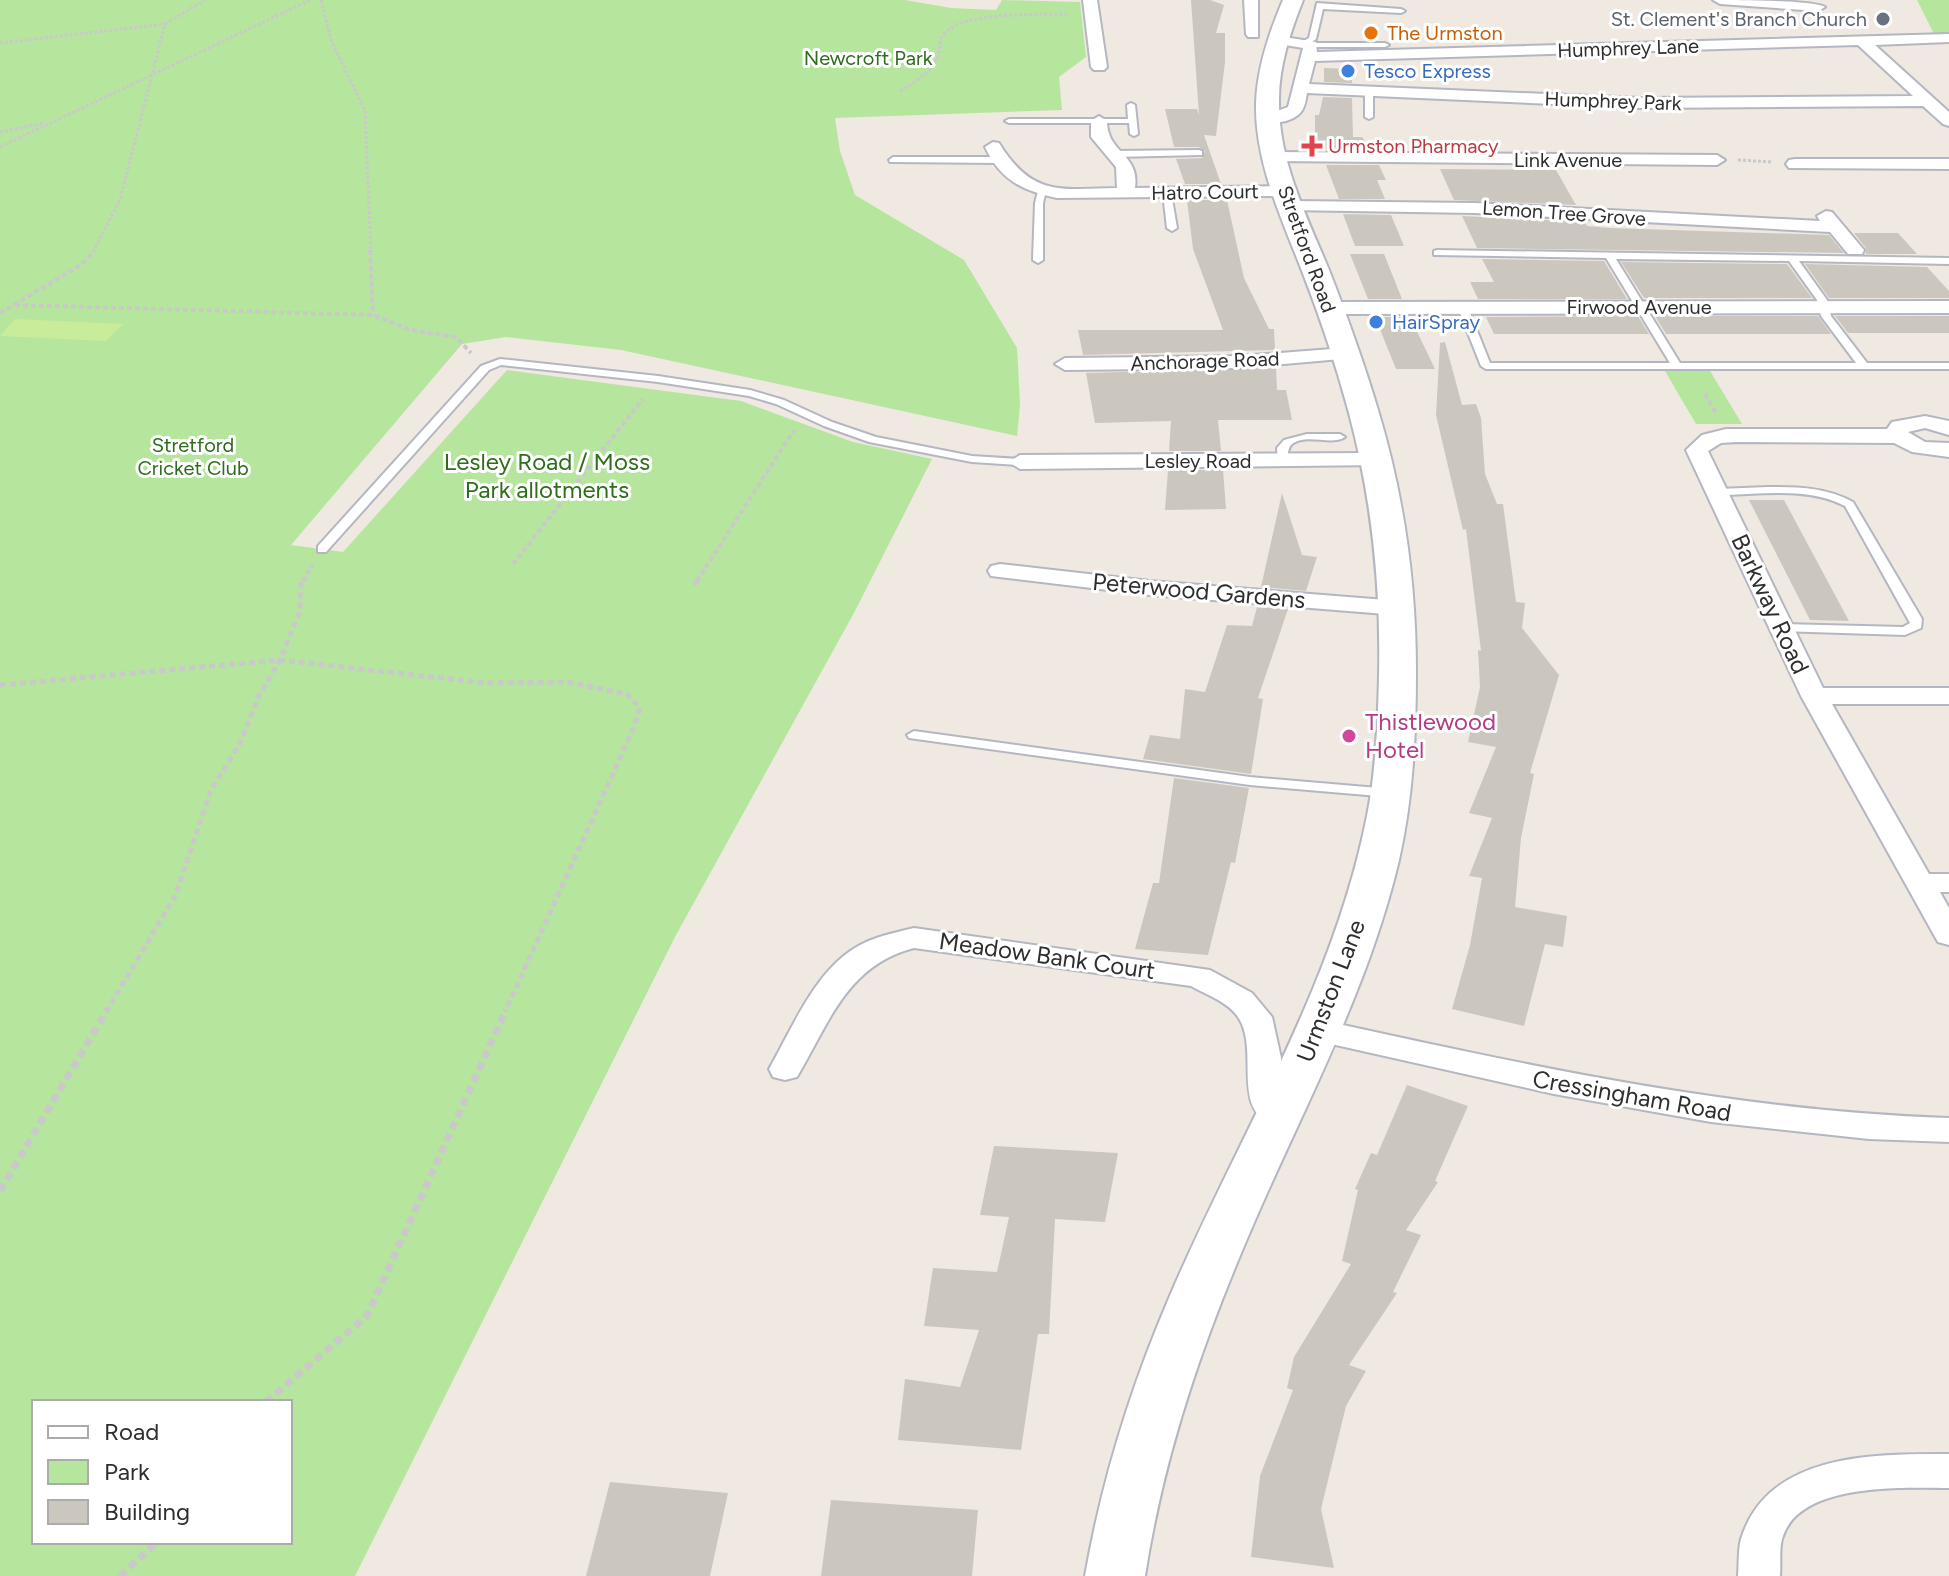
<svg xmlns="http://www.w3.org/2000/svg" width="1949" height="1576" viewBox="0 0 1949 1576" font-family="Figtree,sans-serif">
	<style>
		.green { fill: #b6e59e; fill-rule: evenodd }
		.pitch { fill: #c9ec9a }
		.building { fill: #cbc7bf }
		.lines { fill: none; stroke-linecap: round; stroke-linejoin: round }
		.lane-casing { stroke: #b4b7c1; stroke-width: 4 }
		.street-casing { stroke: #b4b7c1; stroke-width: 4 }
		.secondary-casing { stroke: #b4b7c1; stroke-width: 4 }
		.path-far3 { stroke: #c9c9c9; stroke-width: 3; stroke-dasharray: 3 2; stroke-linecap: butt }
		.path-far2 { stroke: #c9c9c9; stroke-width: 4; stroke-dasharray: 5 3; stroke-linecap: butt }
		.path-far1 { stroke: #c9c9c9; stroke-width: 5; stroke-dasharray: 6 4; stroke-linecap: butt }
		.path { stroke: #c9c9c9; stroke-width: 7; stroke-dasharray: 8 5; stroke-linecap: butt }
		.lane { fill: #fff; fill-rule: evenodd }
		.street { fill: #fff; fill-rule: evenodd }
		.secondary { fill: #fff; fill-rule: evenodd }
		.worship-dot { fill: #6b7280; stroke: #fff; stroke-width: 3 }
		.food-dot { fill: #e8710a; stroke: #fff; stroke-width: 3 }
		.shop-dot { fill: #3f7fe0; stroke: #fff; stroke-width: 3 }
		.health-dot { fill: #e0444e; stroke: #fff; stroke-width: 3 }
		.hotel-dot { fill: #d1479c; stroke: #fff; stroke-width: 3 }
		.labels { text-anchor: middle; stroke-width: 6; stroke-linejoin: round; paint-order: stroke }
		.far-worship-label { font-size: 20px; fill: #5b616d; stroke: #fff; text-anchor: end }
		.far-food-label { font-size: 20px; fill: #c56008; stroke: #fff; text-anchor: start }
		.far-street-label { font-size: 20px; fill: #2e2e2e; stroke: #fff }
		.far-park-label { font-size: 20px; fill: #2c6e1b; stroke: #fff }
		.far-shop-label { font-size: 20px; fill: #366cbe; stroke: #fff; text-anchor: start }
		.far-health-label { font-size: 20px; fill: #be3a42; stroke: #fff; text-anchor: start }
		.park-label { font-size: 24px; fill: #2c6e1b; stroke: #fff }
		.street-label { font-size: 24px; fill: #2e2e2e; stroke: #fff }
		.hotel-label { font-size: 24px; fill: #b23c85; stroke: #fff; text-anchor: start }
	</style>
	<rect width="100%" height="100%" fill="#efe9e1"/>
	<g class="green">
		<path d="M0,0H905L951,8L996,10L1002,0L1080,2L1086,57L1059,77L1062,110L835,118L840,151L855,195L964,260L1017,348L1020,405L1017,436L621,350L506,337L462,344L291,545L343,552L507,370L741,401L853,442L932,459L855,611L676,935L355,1576H0ZM34,1402H290V1542H34Z"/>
		<path d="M1917,0H1949V34H1934Z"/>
		<path d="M1665,371H1710L1742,424H1696Z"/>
	</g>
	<path class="pitch" d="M15,319L123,324L106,341L0,336Z"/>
	<g class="building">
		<path d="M1191,0H1210L1224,5L1216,33H1225V62L1216,136L1204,135L1221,184H1185L1176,159L1202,158L1205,151L1199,147H1174L1165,109H1197L1199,115Z"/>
		<path d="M1324,68L1352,69V83L1324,82Z"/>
		<path d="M1323,97L1352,98L1353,137H1362L1372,150L1315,149V115H1319Z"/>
		<path d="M1326,165H1379L1386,180H1377L1385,199H1339Z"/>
		<path d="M1440,169L1556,170L1576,205L1454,200Z"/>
		<path d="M1187,200H1227L1244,278L1269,329H1274L1275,350L1083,355L1078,330H1223L1193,249Z"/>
		<path d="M1343,214L1391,215L1404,246H1355Z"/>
		<path d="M1462,216L1585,222L1587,226L1611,228L1829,235L1844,253L1477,248Z"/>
		<path d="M1854,233H1898L1917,254H1866V248Z"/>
		<path d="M1350,254H1384L1402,299H1368Z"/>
		<path d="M1482,259L1604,261L1627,299H1478L1470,282H1494Z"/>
		<path d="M1621,262L1787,264L1812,298H1644Z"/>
		<path d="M1805,264L1927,267L1949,291V298H1829Z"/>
		<path d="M1638,316L1649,334H1494L1486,317Z"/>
		<path d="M1655,316H1818L1831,334H1666Z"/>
		<path d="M1835,316H1949V333H1848Z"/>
		<path d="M1375,317H1410L1435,369H1396Z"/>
		<path d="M1445,342L1462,405L1476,404L1481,418L1485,474L1497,504H1503L1516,602L1525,603L1522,628L1559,675L1530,773L1534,774L1521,838L1515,907L1567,916L1563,947L1545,944L1524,1026L1452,1009L1470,945L1482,878L1469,876L1492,818L1469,813L1496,747L1468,742L1480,687L1478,650L1481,651L1466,529L1463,530L1436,415L1440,343Z"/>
		<path d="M1276,368L1277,390H1286L1292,420H1218L1221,451H1169L1171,421L1095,423L1086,373Z"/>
		<path d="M1168,470H1223L1226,509L1165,510Z"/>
		<path d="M1282,493L1302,555L1317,557L1306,591L1261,587Z"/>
		<path d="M1749,500H1784L1849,621L1810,620Z"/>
		<path d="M1257,607L1288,609L1258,698L1263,699L1251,774L1143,759L1150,735L1180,739L1185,689L1205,692L1227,625L1252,626Z"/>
		<path d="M1174,778L1249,788L1235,863L1231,862L1208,955L1135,949L1153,883H1159Z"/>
		<path d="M1407,1085L1468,1106L1435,1181L1438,1182L1406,1230L1421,1235L1393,1292L1397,1293L1349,1365L1366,1371L1346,1406L1321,1509L1334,1568L1251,1557L1260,1476L1293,1390L1287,1388L1294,1357L1351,1264L1342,1261L1358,1190L1355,1189L1371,1153L1377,1155Z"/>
		<path d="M994,1146L1118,1153L1105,1222L1055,1219L1049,1334H1038L1021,1450L898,1440L905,1379L960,1387L979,1330L924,1326L933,1268L997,1272L1009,1217L980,1215Z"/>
		<path d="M610,1482L728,1493L710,1576H586Z"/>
		<path d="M831,1500L978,1510L972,1576H821Z"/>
	</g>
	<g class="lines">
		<g class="lane-casing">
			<g id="lane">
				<path d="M1317,3L1401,9L1405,11L1401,13L1323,9L1316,39L1310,43H1385L1389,45L1385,47H1311L1302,42L1309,38Z"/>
				<path d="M1369,89L1373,91V117L1369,119L1365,117V91Z"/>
				<path d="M1131,103L1135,105L1138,134L1134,136L1130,134L1129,123H1009L1005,121L1009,119H1128L1127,105Z"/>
				<path d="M1199,150L1202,151V155L1114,157L1110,154L1114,151Z"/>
				<path d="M893,157H998L1002,160L998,163L890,162L889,160Z"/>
				<path d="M1042,188L1046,191L1043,203V260L1038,263L1033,260L1035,203L1038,191Z"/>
				<path d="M1167,190L1171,193L1177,228L1172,231L1167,228L1163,193Z"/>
				<path d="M1437,250L1949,258V264L1799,261L1827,300L1831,316L1867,363H1949V369H1486L1481,366L1458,308L1460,306L1468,308L1490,363H1670L1606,258L1434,255V251ZM1616,259L1789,261L1817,300L1821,316L1856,363H1680Z"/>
				<path d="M500,359L658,376L750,390L784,400L832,422L876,437L972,456L1020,459L1026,462L1020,465L972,462L869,442L824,426L776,404L749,396L658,382L501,365L489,370L326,552H318V546L481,366Z"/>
				<path d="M1307,434H1340L1345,437C1331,446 1307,433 1292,444C1287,448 1288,458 1286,463H1278L1277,448L1284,440Z"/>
				<path d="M1768,487C1797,487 1826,487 1853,502L1922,619L1921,628L1905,635L1779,631L1777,628L1779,625L1783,624L1903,627L1910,623L1845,506C1807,486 1759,495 1718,495L1712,492L1718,489Z"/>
				<path d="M914,731L1250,777L1390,789L1397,793L1390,797L1250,785L909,738L907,735Z"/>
			</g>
		</g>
		<g class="street-casing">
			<g id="street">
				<path d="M1083,0H1097L1107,67L1104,70H1094L1091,67Z"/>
				<path d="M1244,0H1258V37H1248L1246,34Z"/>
				<path d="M1713,0C1735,0 1811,0 1825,7L1818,11L1720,4Z"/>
				<path d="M1949,34V42L1875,45L1949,112V126L1943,124L1923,106L1641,108L1307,93C1306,99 1305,107 1301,112C1292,123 1269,126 1259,118L1288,107L1303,48L1273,43V37L1278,36L1316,42L1317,52ZM1858,45L1913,96L1641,98L1309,84L1315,61Z"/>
				<path d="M1099,116L1107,121C1107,154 1140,153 1135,188L1285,186L1294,191L1285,196L1057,198C1023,191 1000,180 985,147L993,142L999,143C1032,197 1061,189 1117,188L1116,167L1091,137V121Z"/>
				<path d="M1274,152L1717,155L1725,160L1717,165L1268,161L1266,157Z"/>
				<path d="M1795,159H1949V169L1789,168L1786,164L1789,160Z"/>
				<path d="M1292,201L1475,203L1820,221L1817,216L1826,211L1832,212L1864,250L1862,254H1848L1830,232L1475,213L1286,210L1283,206L1286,202Z"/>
				<path d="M1949,301V313L1330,314L1320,308L1330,302Z"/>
				<path d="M1345,348L1355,354L1352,358L1239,368L1065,370L1055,364L1065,358L1239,356Z"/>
				<path d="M1925,416L1949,421V435L1925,428L1908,432L1925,442L1949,443V457L1912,452L1894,443L1737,442L1721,443L1708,451L1823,688H1949V704H1832L1929,874H1949V892H1940L1949,908V945L1938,942L1934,935L1801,696L1686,450L1702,435L1726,429H1887L1892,422Z"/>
				<path d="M1375,453L1383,455L1386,460L1383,465L1020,469L1009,462L1020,455Z"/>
				<path d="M1000,564L1150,581L1398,601L1407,603L1410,608L1407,613L1398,615L1150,595L991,576L988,571L991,566Z"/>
				<path d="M914,928L1210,970L1252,993L1272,1017L1281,1058V1092L1295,1115L1290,1123L1278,1127C1228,1112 1261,1051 1238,1017C1228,1002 1207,995 1191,986L914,948C847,965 829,1023 797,1077L785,1080L773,1077L769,1069C792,1029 814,973 855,948C872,937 894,933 914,928Z"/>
				<path d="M1320,1020C1530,1066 1733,1111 1949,1118V1142L1869,1139L1711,1122L1554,1094L1309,1039L1304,1031L1309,1023Z"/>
				<path d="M1949,1454V1488C1903,1488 1798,1482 1782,1539C1779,1550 1781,1564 1780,1576H1738C1739,1564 1738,1550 1741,1539C1768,1452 1875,1454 1949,1454Z"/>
			</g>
		</g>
		<g class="secondary-casing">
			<path id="secondary" d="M1283,0H1303C1290,33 1278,68 1279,104C1279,162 1307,217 1329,270C1347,316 1364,363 1378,410C1404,496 1416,581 1416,671C1416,735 1413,798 1399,860C1371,978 1317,1082 1268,1191C1212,1316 1166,1440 1145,1576H1085C1102,1480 1130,1389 1169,1298C1237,1138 1333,989 1367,816C1376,770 1378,722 1379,676C1381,585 1372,500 1349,413C1336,365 1320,317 1302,271C1281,217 1255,162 1256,104C1257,68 1269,33 1283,0Z"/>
		</g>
		<g class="path-far3">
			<path d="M321,0L331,40L365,111L371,252"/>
			<path d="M0,43L165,24"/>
			<path d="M900,91C916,81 934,72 939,52C940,46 940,38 944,34C961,11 1040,15 1067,14"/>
			<path d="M0,132L45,123"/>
			<path d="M0,147L310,0"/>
			<path d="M1738,160L1772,162"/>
			<path d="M93,252L120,200L165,24L205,0"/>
		</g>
		<g class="path-far2">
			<path d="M370,250L373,315"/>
			<path d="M15,305L373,315L410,330L456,337L471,353"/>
			<path d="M0,313L81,265L95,250"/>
			<path d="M1705,394L1717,415"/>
			<path d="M513,564L643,399"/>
			<path d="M303,581L313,564"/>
			<path d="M697,581L794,430"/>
		</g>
		<g class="path-far1">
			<path d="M694,585L698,579"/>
			<path d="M0,685L280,660L486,683L567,682L627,694L640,708L634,727L505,1012"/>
			<path d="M106,1012L175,896L211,790L240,743L259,696L280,660L300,611L301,585L305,579"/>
		</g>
		<g class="path">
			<path d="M0,1191L107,1010"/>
			<path d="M266,1402L367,1316L506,1010"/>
			<path d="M120,1576L157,1542"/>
		</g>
		<use href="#lane" class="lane"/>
		<use href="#street" class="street"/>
		<use href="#secondary" class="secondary"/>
	</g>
	<circle class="worship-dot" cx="1883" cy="19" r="8"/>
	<circle class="food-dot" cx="1371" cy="33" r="8"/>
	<g class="shop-dot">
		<circle cx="1348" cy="71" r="8"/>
		<circle cx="1376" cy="322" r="8"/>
	</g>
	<path class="health-dot" d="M1308 134h8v8h8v8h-8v8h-8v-8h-8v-8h8z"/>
	<circle class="hotel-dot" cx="1349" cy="736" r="8"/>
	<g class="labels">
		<g class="far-worship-label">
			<text x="1867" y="26">St. Clement's Branch Church</text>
		</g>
		<g class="far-food-label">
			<text x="1387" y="40">The Urmston</text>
		</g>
		<g class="far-street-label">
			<text transform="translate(1628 48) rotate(-2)" y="7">Humphrey Lane</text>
			<text transform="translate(1613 101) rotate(2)" y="7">Humphrey Park</text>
			<text x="1568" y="167">Link Avenue</text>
			<text transform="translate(1205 192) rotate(-1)" y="7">Hatro Court</text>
			<text transform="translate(1564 213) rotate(4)" y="7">Lemon Tree Grove</text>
			<text transform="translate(1307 249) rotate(70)" y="7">Stretford Road</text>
			<text x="1639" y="314">Firwood Avenue</text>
			<text transform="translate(1205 361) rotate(-2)" y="7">Anchorage Road</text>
			<text x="1198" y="468">Lesley Road</text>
		</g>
		<g class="far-park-label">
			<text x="868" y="65">Newcroft Park</text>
			<text x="193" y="452">Stretford<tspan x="193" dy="23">Cricket Club</tspan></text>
		</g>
		<g class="far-shop-label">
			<text x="1364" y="78">Tesco Express</text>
			<text x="1392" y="329">HairSpray</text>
		</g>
		<g class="far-health-label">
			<text x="1328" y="153">Urmston Pharmacy</text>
		</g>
		<g class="park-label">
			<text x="547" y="470">Lesley Road / Moss<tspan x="547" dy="28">Park allotments</tspan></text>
		</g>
		<g class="street-label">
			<text transform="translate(1199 591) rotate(5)" y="8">Peterwood Gardens</text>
			<text transform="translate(1770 604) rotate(65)" y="8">Barkway Road</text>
			<text transform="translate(1047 956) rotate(8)" y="8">Meadow Bank Court</text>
			<text transform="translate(1331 991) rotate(-69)" y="8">Urmston Lane</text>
			<text transform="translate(1632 1096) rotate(10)" y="8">Cressingham Road</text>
		</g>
		<g class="hotel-label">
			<text x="1365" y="730">Thistlewood<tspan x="1365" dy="28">Hotel</tspan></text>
		</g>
	</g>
	<rect x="32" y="1400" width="260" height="144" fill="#ffffff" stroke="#ababab" stroke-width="2"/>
	<rect x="48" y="1426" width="40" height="12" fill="#ffffff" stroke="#ababab" stroke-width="2"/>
	<text x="104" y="1440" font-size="24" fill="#2e2e2e">Road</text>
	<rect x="48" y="1460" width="40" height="24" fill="#b6e59e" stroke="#ababab" stroke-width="2"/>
	<text x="104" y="1480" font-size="24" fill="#2e2e2e">Park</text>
	<rect x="48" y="1500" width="40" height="24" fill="#cbc7bf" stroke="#ababab" stroke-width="2"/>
	<text x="104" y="1520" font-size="24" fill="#2e2e2e">Building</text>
</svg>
